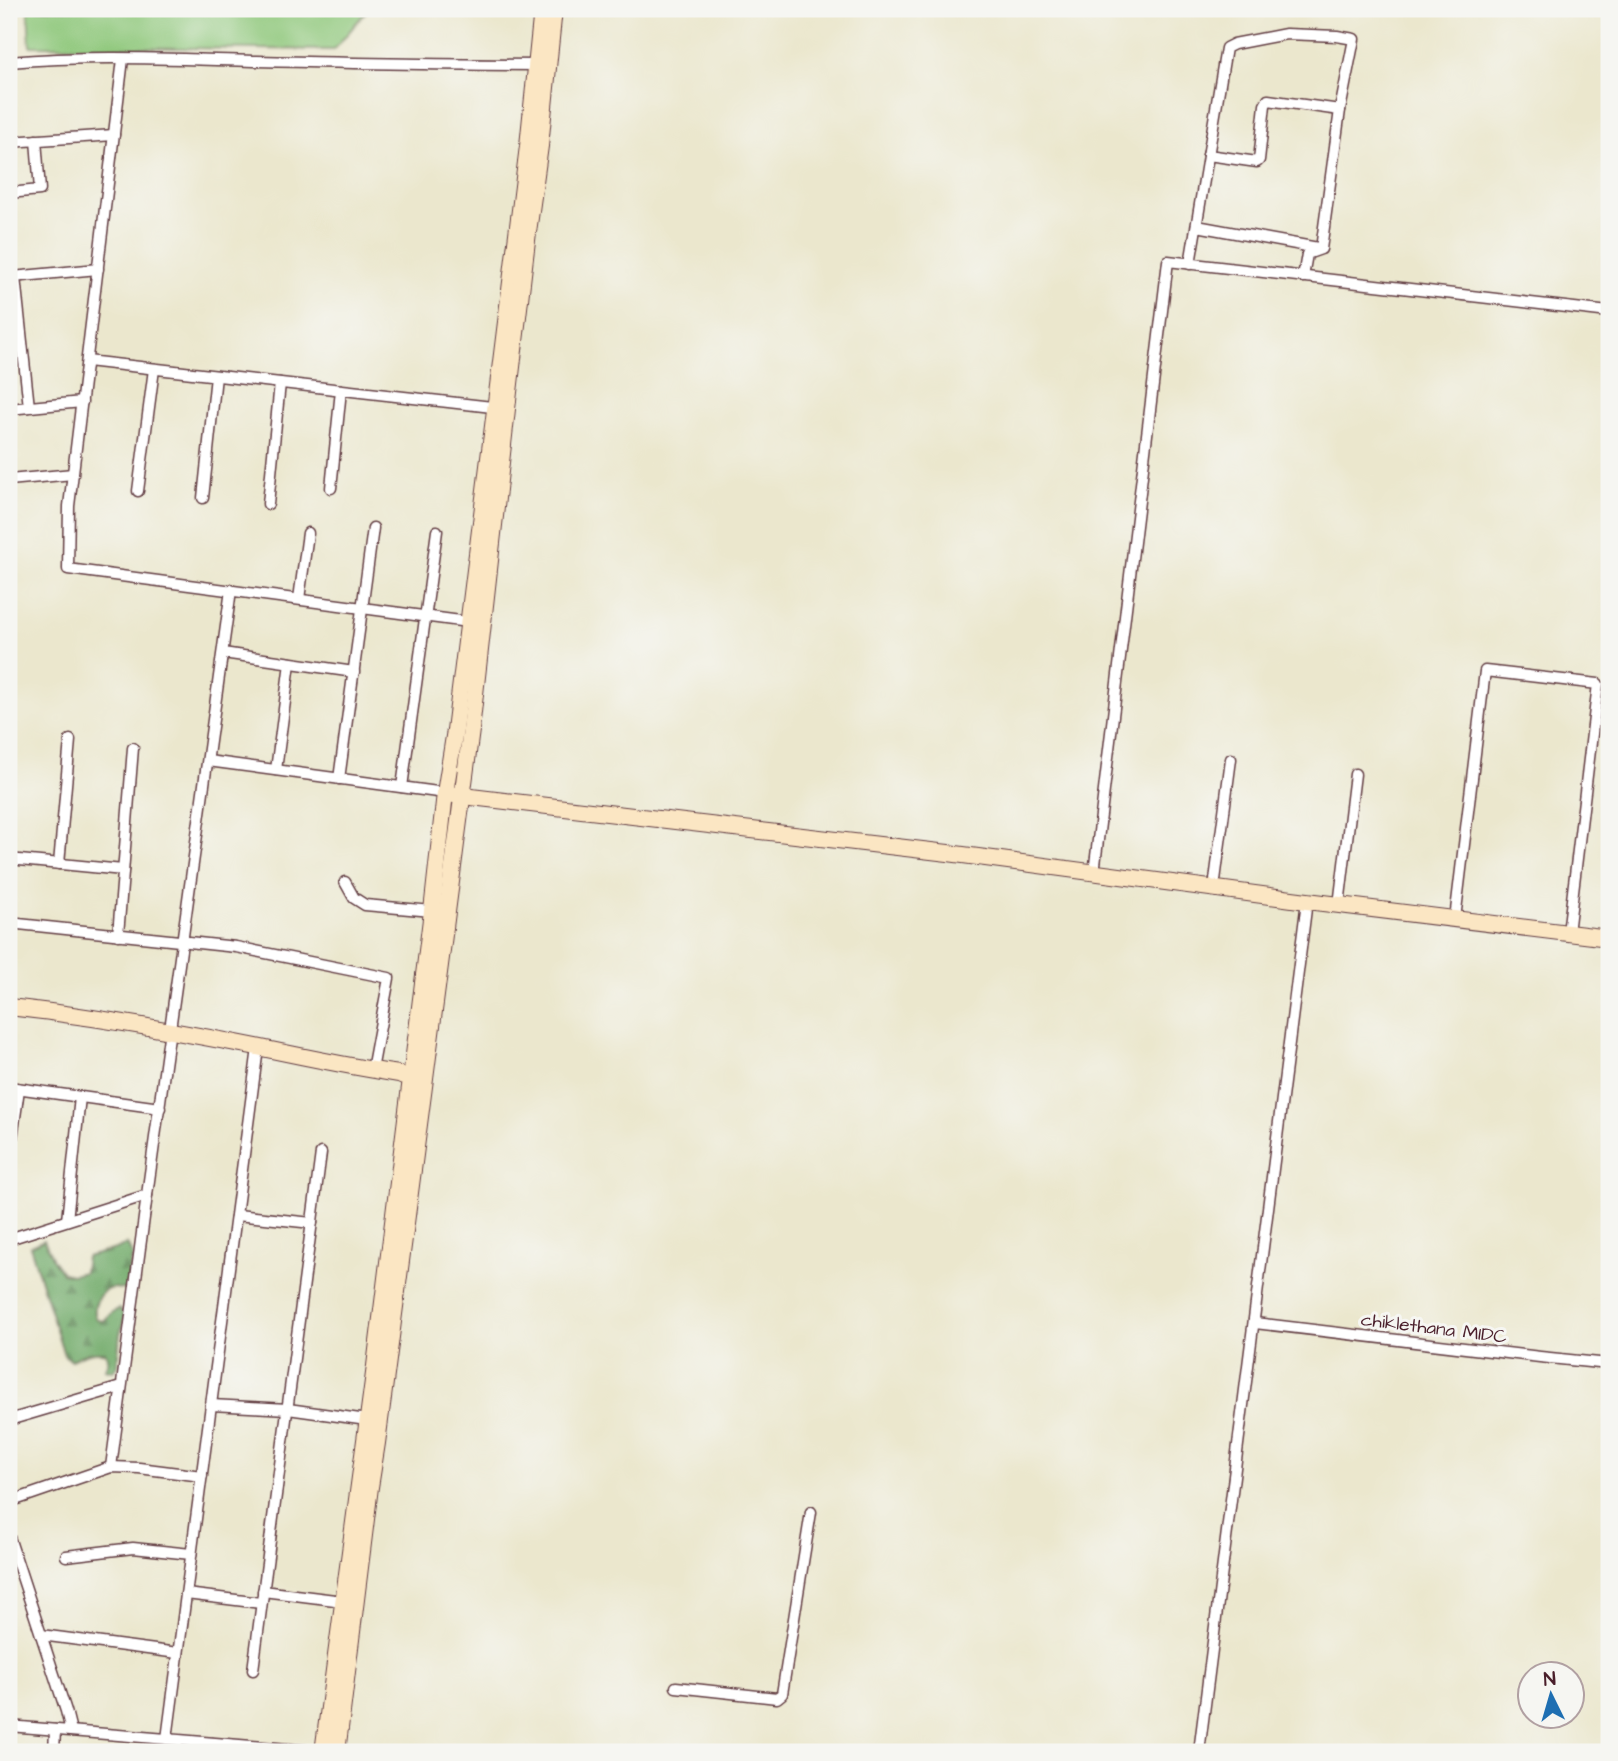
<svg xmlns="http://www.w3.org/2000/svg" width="1618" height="1761" viewBox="0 0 1618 1761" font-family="'Architects Daughter',sans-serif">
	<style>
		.forest { fill: url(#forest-firs); stroke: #5e664c; stroke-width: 2 }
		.pitch { fill: #8fc87c; stroke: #6c7454; stroke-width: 2 }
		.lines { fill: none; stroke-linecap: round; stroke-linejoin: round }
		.street-casing { stroke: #623d43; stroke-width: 13 }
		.secondary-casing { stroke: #623d43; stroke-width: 18 }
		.street { stroke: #fff; stroke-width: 10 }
		.secondary { stroke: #fbe6c3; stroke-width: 16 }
		.labels { text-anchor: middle; stroke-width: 6; stroke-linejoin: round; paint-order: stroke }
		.street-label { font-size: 19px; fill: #4a1f2b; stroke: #f6f6f2 }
	</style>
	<defs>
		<pattern id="forest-firs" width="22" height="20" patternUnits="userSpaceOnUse" patternTransform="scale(1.75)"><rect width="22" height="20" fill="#73ac6c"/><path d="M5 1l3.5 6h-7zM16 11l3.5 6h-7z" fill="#608b59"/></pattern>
	</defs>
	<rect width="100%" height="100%" fill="#f6f6f2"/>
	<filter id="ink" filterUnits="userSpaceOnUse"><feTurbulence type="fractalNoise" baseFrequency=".0143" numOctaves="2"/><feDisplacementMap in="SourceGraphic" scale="14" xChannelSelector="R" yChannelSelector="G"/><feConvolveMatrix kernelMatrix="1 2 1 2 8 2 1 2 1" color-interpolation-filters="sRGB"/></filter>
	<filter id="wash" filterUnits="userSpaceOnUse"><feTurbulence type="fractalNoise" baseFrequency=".00686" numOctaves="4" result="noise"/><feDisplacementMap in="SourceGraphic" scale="28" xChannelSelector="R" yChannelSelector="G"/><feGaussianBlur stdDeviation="1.57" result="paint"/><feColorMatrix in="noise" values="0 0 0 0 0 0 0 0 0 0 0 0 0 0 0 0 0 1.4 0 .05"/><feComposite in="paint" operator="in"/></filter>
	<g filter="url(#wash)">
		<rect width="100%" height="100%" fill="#ebe7cd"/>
		<path class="forest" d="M44,1240L53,1260L62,1273L72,1275L84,1272L86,1257L116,1249L127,1244L133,1256C128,1268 130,1278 125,1290C121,1289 117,1288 113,1288C98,1290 91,1308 97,1320L104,1321L112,1312L119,1309L125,1315L120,1334L117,1366L113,1371L105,1369L108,1363L106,1353C95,1349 81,1355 71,1360L64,1355L30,1246Z"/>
		<path class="pitch" d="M28,9H368L334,50L30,46Z"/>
	</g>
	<g filter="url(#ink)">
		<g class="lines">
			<g class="street-casing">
				<g id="street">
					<path d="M123,59L69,506L68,569L468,622"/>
					<path d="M9,62C90,55 172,59 254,61C350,63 445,65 541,65"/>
					<path d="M9,142L114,135"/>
					<path d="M1208,155L1257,162L1259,160L1265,105L1268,100L1340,110"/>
					<path d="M9,193L40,190L36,140"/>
					<path d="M1197,226L1318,248"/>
					<path d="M1190,264L1226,48L1234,44L1286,34L1337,36L1354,39L1340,110L1321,249L1307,254L1303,277"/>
					<path d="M12,277L98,269"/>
					<path d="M15,277L29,407"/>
					<path d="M87,361L501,408"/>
					<path d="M9,409L82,402"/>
					<path d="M9,480L73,474"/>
					<path d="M331,488L341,390"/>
					<path d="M138,491L154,369"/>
					<path d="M203,498L216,376"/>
					<path d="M268,504L280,383"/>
					<path d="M299,599L308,533"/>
					<path d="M223,653L354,672"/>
					<path d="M208,761L445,793"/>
					<path d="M276,770L290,663"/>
					<path d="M339,779L373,528"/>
					<path d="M402,787L437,531"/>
					<path d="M9,859L123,870"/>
					<path d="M59,864L70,740"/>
					<path d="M1094,873L1168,261L1609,312"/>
					<path d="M345,882L354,898L365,905L432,911"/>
					<path d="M1214,888L1231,759"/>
					<path d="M1339,905L1355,774"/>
					<path d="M1455,919L1485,671L1598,684L1568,933"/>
					<path d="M9,923L236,947L389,978L372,1070"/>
					<path d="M118,935L133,748"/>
					<path d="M9,1087L160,1108"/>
					<path d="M9,1160L19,1089"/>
					<path d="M237,1215L312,1223"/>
					<path d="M67,1220L80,1097"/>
					<path d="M9,1239L147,1195"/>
					<path d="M1255,1323L1540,1357L1609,1364"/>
					<path d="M211,1405L288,1409L367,1420"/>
					<path d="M9,1420L121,1387"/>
					<path d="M111,1467L147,1195L231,590"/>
					<path d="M9,1502L111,1467L139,1468L202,1476"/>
					<path d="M9,1537L66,1711L71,1731"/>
					<path d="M66,1556L133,1548L191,1554"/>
					<path d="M263,1591L343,1601"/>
					<path d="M186,1594L261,1603"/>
					<path d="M41,1635L178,1653"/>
					<path d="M253,1670L321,1153"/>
					<path d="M676,1687L777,1698L782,1694L811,1512"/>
					<path d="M9,1726L326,1752"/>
					<path d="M167,1739L258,1048"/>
					<path d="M54,1752L55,1730"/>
					<path d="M1199,1752L1307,901"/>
				</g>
			</g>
			<g class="secondary-casing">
				<g id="secondary">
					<path d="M454,795L948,853L1307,901L1609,938"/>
					<path d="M9,1007C92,1016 175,1031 257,1047C304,1057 351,1067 399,1074L411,1079L419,1080"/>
					<path d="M323,1752L375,1366L432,911L445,793L455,730L528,146L542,9"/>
					<path d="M337,1752L370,1487L377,1443L471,730L507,409L528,232L540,146L554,9"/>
				</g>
			</g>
			<use href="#street" class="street"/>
			<use href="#secondary" class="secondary"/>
		</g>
	</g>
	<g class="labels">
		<g class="street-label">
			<text transform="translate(1434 1327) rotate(7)" y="7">chiklethana MIDC</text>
		</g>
	</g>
	<rect width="1618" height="1761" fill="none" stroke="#f6f6f2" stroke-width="35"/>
	<g transform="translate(1551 1695) rotate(355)"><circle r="33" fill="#f6f6f2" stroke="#b1a0a2" stroke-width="2"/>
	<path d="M0-5L12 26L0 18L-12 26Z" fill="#1f6fb2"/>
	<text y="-10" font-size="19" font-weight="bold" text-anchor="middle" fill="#4a1f2b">N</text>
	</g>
</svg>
